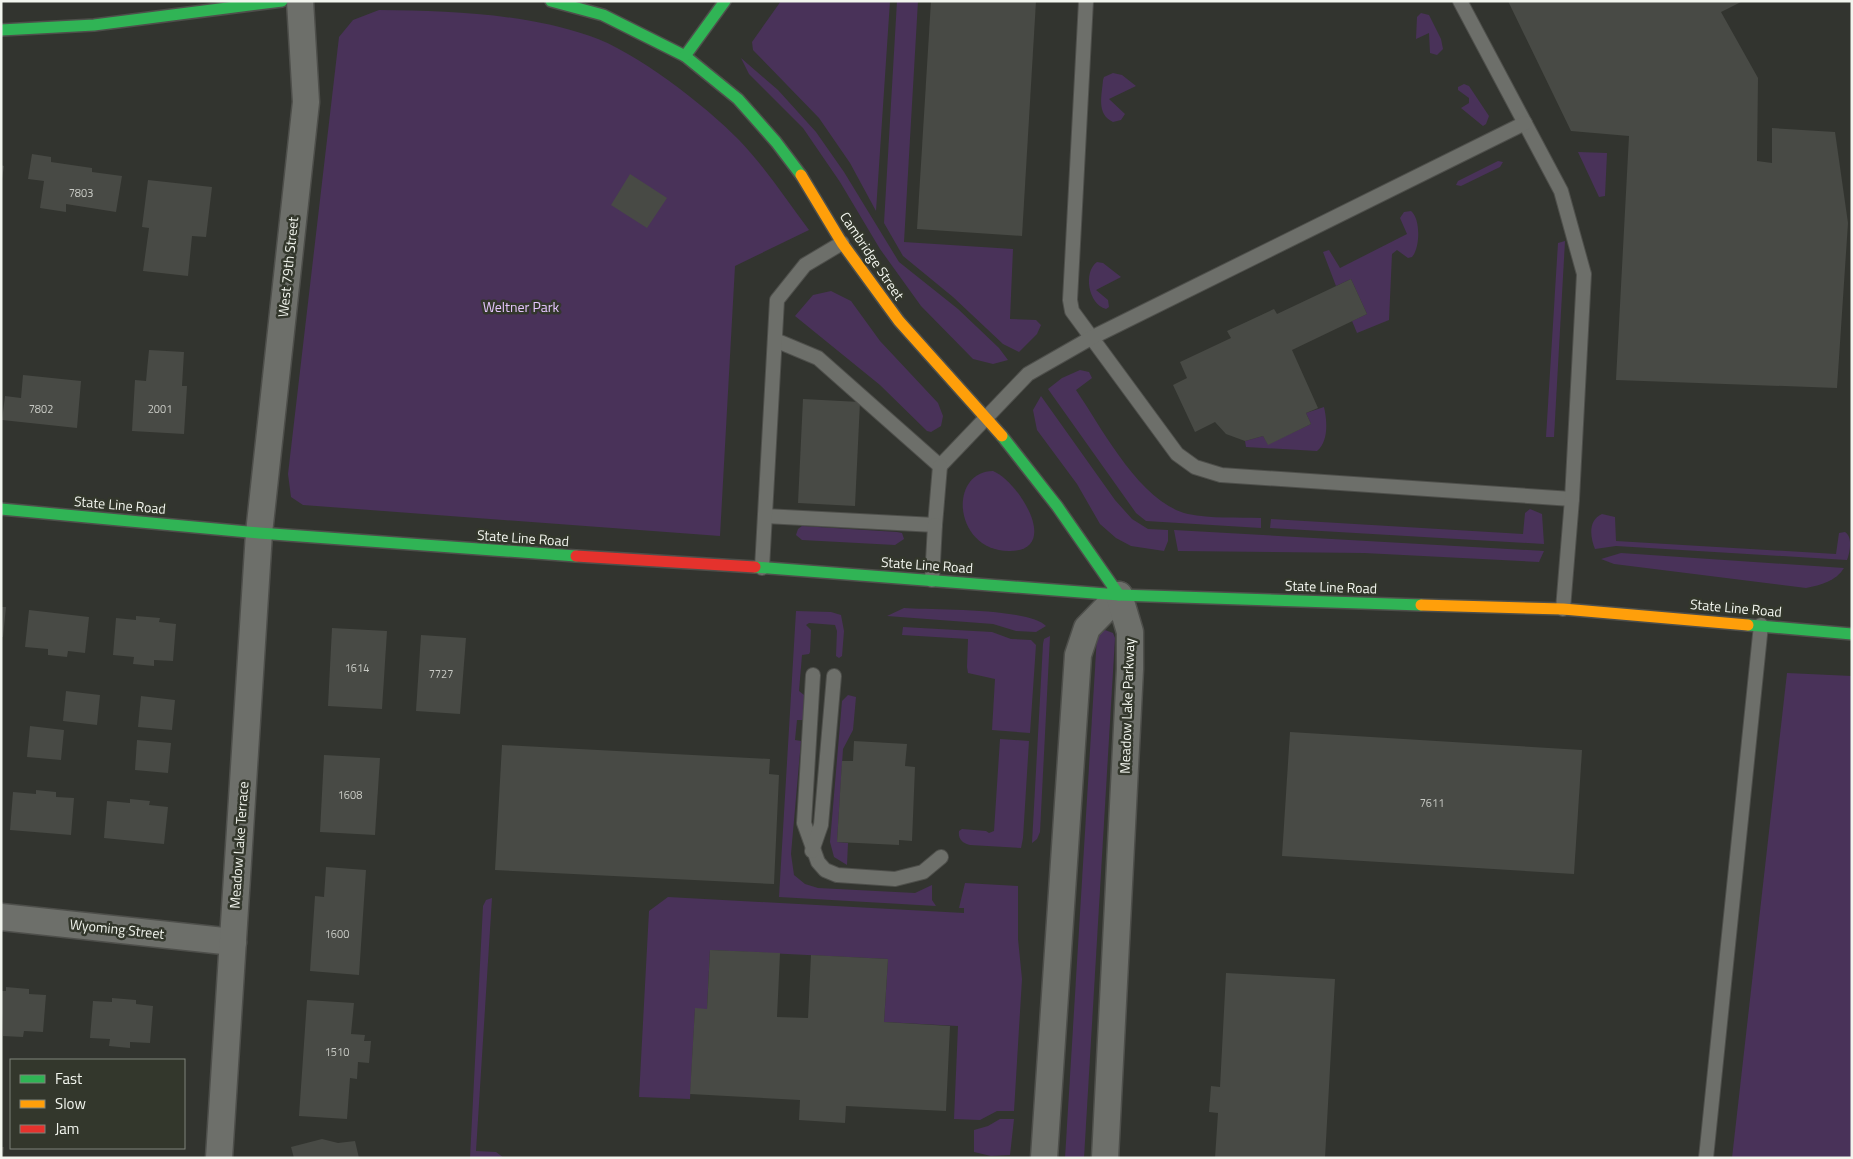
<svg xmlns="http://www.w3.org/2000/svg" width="1853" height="1159" viewBox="0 0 1853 1159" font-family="'Titillium Web',sans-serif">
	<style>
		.green { fill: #493259 }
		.building { fill: #484a45 }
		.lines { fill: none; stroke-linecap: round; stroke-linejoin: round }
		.lane-casing { stroke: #4e4f4b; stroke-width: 16 }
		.street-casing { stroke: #4e4f4b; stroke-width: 29 }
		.fast-casing { stroke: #4e4f4b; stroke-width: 14 }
		.slow-casing { stroke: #4e4f4b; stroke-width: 14 }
		.jam-casing { stroke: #4e4f4b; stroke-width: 14 }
		.lane { stroke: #6d6f6a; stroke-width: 14 }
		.street { stroke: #6d6f6a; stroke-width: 26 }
		.fast { stroke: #30b455; stroke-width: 11 }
		.slow { stroke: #ff9f0a; stroke-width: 11 }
		.jam { stroke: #e5322d; stroke-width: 11 }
		.labels { text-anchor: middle; stroke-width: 5; stroke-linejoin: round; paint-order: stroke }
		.number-label { font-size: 11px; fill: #c8cac4 }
		.street-label { font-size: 14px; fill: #f2f5ee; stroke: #33372c }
		.park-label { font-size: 14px; fill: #e5c5fd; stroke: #33372c }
	</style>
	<rect width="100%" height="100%" fill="#32342f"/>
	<g class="green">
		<path d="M781,1H890L876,211L850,163L819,118L753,50L752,42Z"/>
		<path d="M897,1H918L904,242L1013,249L1010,319L1036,320L1041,325L1037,334L1019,352L1003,344L953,297L903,256L884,223Z"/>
		<path d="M379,10C450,11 522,13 590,36C635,51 705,105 739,140C765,167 786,199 809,230L735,266L720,536L303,505L291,497L288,474L339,37L353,20Z"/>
		<path d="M1421,13L1429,15L1441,39L1443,49L1437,55L1430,53L1429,33L1416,39L1417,17Z"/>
		<path d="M741,58L778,90L816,132L844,172L899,262L958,309L999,348L1008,360L993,364L973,359L921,306L880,249L840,182L803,128L749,74Z"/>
		<path d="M1113,73L1122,75L1136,86L1109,99L1125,114L1121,120L1113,122C1096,114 1102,95 1103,80L1104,77Z"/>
		<path d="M1464,84L1469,86L1489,116L1486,124L1483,126L1461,108L1469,103V98L1458,90V87Z"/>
		<path d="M1578,152L1607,153L1605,196L1599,197Z"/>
		<path d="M1498,161L1503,162L1500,167L1461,186L1456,185L1458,181Z"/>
		<path d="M1411,211C1421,219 1420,248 1412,257L1408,258L1397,250L1392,254L1389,320L1357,333L1352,321L1367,314L1351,279L1336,286L1323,252L1329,250L1340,268L1407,234L1400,218L1404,212Z"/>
		<path d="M1565,241L1554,437H1546L1558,243Z"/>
		<path d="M1097,262L1103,263L1121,277L1096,290L1108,300L1109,307L1106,309C1088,304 1083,272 1097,262Z"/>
		<path d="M831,291L851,301L880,341L938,403L943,416L941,426L931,432L927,431L880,385L795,316L813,295Z"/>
		<path d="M1080,370L1089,372L1092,378L1076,390C1102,428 1140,503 1188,514C1211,519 1238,517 1261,518V528L1146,521L1136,513L1048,389L1062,378Z"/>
		<path d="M1041,396L1115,500L1132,519L1148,529L1168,530V541L1164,551L1131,546L1116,538L1100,524L1077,484L1037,430L1033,410Z"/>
		<path d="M1324,407C1327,420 1329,441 1317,451L1246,447L1245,441L1263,436L1268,444L1311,424L1306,413Z"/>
		<path d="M993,471C1018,481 1062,550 1010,551C954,552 947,472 993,471Z"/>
		<path d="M1530,509L1542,514L1544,544L1270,528L1271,519L1523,534L1525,513Z"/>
		<path d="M1602,514L1615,517L1616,541L1836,554L1839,533L1845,532C1853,537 1850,552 1847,560L1616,546L1595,549C1590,537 1588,520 1602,514Z"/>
		<path d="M802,526L897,532L902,533L904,539L895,545L802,540L796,535L798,529Z"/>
		<path d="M1174,530L1544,551L1539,562L1364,553L1178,551Z"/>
		<path d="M1621,553L1844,568C1836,581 1821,585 1806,588L1614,564L1601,559Z"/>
		<path d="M904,608C932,610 1030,608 1046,626L1036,632L1016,631L993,624L887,616Z"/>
		<path d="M796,611L831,612L841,615L844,631L842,656L839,658L836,656L837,631L835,625L809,623L806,625L811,630L810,652L809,654L802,655L799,691L804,695L803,720H797L795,740L801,741L791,854L794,875L805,884L818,888L915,893L932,885V900L936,906L779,897Z"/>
		<path d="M903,627L992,632L1011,639L1031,640L1036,645L1030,733L992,730L995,679L968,673L967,667L968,639L902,635Z"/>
		<path d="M1105,630L1113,633L1115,638L1084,1158H1065L1097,636Z"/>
		<path d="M1050,636L1040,832L1037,839L1032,843L1043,644L1044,639Z"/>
		<path d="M1787,673L1852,676V1158H1732Z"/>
		<path d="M848,695L856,697L853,730L843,749L837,842L848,843L847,865L834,857L830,842L842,701Z"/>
		<path d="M1000,739L1029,741L1023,838L1021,848L970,845C962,843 958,839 959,831L962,829L986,831L989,833L994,831Z"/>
		<path d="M965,883L1018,886V939L1022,979L1014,1111H997L980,1120L954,1119L958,1026L884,1022L888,959L710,950L707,1009H695L690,1099L639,1097L649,911L668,897L964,913V908H959Z"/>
		<path d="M492,898L476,1151L496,1152L504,1158H470L483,906L486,900Z"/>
		<path d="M1000,1119H1014L1010,1155L991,1156L974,1152V1130L988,1126Z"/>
	</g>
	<g class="building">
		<path d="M931,1H1036L1022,236L917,229Z"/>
		<path d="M1508,1H1743L1721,12L1758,78L1757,161L1772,163V128L1835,132L1848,223L1837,388L1616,380L1629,136L1571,131Z"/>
		<path d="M32,154L51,157V162L92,168V172L122,176L116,212L66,204V212L40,208L44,181L28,179Z"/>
		<path d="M1,165L4,166L2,179H1Z"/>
		<path d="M630,174L667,198L647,228L611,205Z"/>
		<path d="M148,180L212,187L206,237L192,236L188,276L143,271L149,228L142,227Z"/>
		<path d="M1351,279L1367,314L1292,350L1318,408L1306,413L1311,424L1268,445L1263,436L1245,441L1226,434L1215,422L1195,432L1173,385L1187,378L1180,362L1231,338L1227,331L1274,309L1277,314Z"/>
		<path d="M149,350L184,352L182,386H187L184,434L132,431L135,380L146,381Z"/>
		<path d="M23,375L81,381L77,428L2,420L5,396L21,398Z"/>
		<path d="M803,399L860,402L855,506L798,503Z"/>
		<path d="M1,607H6L3,637H1Z"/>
		<path d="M29,610L89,617L85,653L68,651L67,657L48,655V649L25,647Z"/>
		<path d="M136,616L160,618L159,622L176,624L173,661L154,660V666L133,664L134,657L113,655L116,618L136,620Z"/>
		<path d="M332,628L387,631L382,709L328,706Z"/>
		<path d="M421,635L466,638L460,714L416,711Z"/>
		<path d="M66,691L100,695L97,725L63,721Z"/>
		<path d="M141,696L175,700L172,730L138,727Z"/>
		<path d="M30,726L64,730L61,760L27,757Z"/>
		<path d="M1290,732L1582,750L1574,874L1282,856Z"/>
		<path d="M137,740L171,743L168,773L135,770Z"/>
		<path d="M854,741L907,744L905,766L915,767L912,841L899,840V845L837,842L842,761H853Z"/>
		<path d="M502,745L770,759L769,774L779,775L774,884L495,870Z"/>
		<path d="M324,755L380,758L375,835L320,832Z"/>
		<path d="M36,790L56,792V797L74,798L71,835L10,830L13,792L36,794Z"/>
		<path d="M130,799L150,801L149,805L168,807L164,844L104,838L107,801L130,803Z"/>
		<path d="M326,867L366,870L359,975L310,971L315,896L324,897Z"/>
		<path d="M710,950L780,953L777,1017L808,1018L811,955L888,959L884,1022L950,1026L946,1111L846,1106L845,1123L799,1120L800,1100L690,1094L695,1008L707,1009Z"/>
		<path d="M1226,973L1335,979L1325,1158H1215L1218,1113L1209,1112L1211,1086L1220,1087Z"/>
		<path d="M6,987L29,989V994L46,995L43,1032L24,1031L23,1037L3,1036L1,991H6Z"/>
		<path d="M112,998L136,1000V1004L153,1006L150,1043L130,1042V1048L109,1046L110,1039L90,1038L93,1001L112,1002Z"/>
		<path d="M307,1000L354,1003L351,1034L365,1035L364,1041H371L369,1063L358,1062L357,1079L350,1078L347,1119L299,1116Z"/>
		<path d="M322,1139L338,1143L355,1141L359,1158H294L291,1147Z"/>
		<path d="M1,1147H4L3,1158H1Z"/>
	</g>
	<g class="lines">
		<g class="lane-casing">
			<g id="lane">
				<path d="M1086,1L1070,300L1072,311L1177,454L1195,467L1221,475L1572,499"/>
				<path d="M1460,1L1561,191L1584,274L1572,499L1563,609"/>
				<path d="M775,340L818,358L940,466L1028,374L1091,338L1525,123"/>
				<path d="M765,516L935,525L940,466"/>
				<path d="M762,568L777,300L805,265L842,243"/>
				<path d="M932,580L935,525"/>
				<path d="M813,675L804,823L818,862L825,870L837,875L895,879L923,872L941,857"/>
				<path d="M812,851L821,825L834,676"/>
				<path d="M1706,1158L1761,625"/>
			</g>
		</g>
		<g class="street-casing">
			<g id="street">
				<path d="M1,917L233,942"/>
				<path d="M219,1158L259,533L306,102L300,1"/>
				<path d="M1044,1158L1078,655L1087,628L1119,595"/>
				<path d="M1105,1158L1130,669V632L1119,595"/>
			</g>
		</g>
		<g class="fast-casing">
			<g id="fast">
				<path d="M551,1L603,15L685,56L738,99L776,142L801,175"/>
				<path d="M1,30L94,25L282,1"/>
				<path d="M685,56L725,1"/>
				<path d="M1002,436L1057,506L1119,595"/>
				<path d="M1,509L259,533L576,556"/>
				<path d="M755,567L1119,595L1421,605"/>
				<path d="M1748,625L1852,634"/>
			</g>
		</g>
		<g class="slow-casing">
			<g id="slow">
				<path d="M801,175L842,243L899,321L1002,436"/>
				<path d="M1421,605L1563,609L1748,625"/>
			</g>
		</g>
		<g class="jam-casing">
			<path id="jam" d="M576,556L755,567"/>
		</g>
		<use href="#lane" class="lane"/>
		<use href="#street" class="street"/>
		<use href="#fast" class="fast"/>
		<use href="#slow" class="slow"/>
		<use href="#jam" class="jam"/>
	</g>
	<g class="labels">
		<g class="number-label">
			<text x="81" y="197">7803</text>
			<text x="41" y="413">7802</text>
			<text x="160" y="413">2001</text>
			<text x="357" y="672">1614</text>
			<text x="441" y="678">7727</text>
			<text x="350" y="799">1608</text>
			<text x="1432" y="807">7611</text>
			<text x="337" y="938">1600</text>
			<text x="337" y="1056">1510</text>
		</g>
		<g class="street-label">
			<text transform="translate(872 256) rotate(56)" y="5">Cambridge Street</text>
			<text transform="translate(288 267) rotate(-84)" y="5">West 79th Street</text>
			<text transform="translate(120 505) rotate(5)" y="5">State Line Road</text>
			<text transform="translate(523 538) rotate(4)" y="5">State Line Road</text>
			<text transform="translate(927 565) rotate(4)" y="5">State Line Road</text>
			<text transform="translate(1331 587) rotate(2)" y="5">State Line Road</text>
			<text transform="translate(1736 608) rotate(5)" y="5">State Line Road</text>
			<text transform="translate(1127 706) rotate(-88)" y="5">Meadow Lake Parkway</text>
			<text transform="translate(239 845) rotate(-86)" y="5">Meadow Lake Terrace</text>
			<text transform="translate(117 929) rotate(6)" y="5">Wyoming Street</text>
		</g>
		<g class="park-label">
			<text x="521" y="312">Weltner Park</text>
		</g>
	</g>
	<rect width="1853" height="1159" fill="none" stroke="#f2f5ee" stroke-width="5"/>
	<rect x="10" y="1059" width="175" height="90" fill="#33372c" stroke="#7f837a"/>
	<rect x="20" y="1075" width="25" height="8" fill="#30b455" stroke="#7f837a"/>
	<text x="55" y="1084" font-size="15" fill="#f2f5ee">Fast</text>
	<rect x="20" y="1100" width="25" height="8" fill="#ff9f0a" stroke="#7f837a"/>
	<text x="55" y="1109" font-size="15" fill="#f2f5ee">Slow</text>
	<rect x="20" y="1125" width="25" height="8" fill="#e5322d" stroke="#7f837a"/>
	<text x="55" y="1134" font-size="15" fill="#f2f5ee">Jam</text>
</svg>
